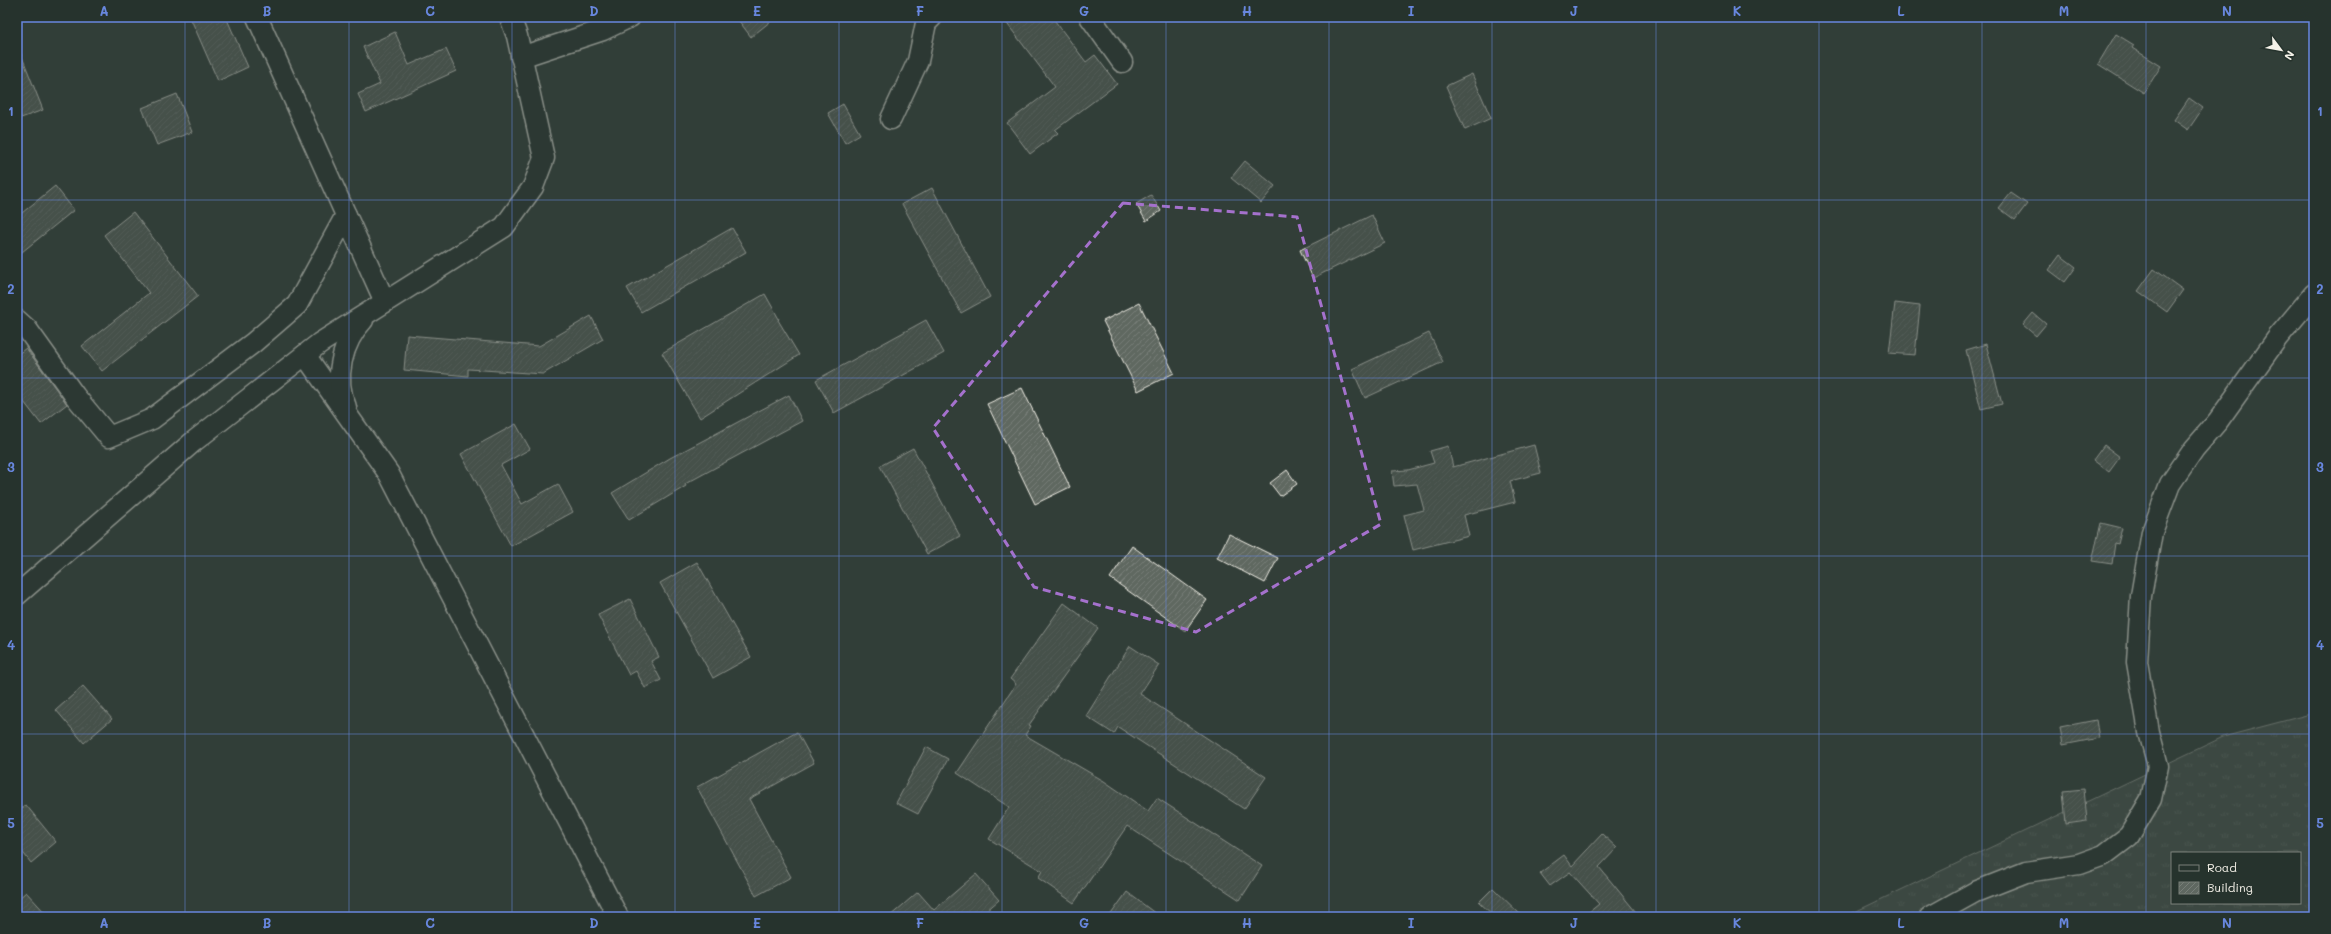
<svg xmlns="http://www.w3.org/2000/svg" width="2331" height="934" viewBox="0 0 2331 934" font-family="Mali,sans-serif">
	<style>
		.grass { fill: url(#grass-tufts); stroke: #a0a49c; fill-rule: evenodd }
		.building { fill: url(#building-hatch); stroke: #f4f1e8 }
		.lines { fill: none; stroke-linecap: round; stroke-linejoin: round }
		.street-casing { stroke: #f4f1e8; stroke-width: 23 }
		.street { stroke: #26332d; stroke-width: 20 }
		.marked { fill: none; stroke: #a571cd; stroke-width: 3; stroke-dasharray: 8 5; stroke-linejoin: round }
		.grid { fill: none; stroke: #6887de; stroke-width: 1; stroke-opacity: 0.55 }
		.neatline { fill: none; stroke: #6887de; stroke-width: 1.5 }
		.grid-label { font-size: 13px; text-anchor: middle; font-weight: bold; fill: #6887de }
	</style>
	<defs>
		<pattern id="grass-tufts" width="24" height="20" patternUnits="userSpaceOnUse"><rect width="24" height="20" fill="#4c564f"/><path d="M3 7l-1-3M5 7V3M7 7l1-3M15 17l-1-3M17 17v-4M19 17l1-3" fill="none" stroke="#666f68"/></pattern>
		<pattern id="building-hatch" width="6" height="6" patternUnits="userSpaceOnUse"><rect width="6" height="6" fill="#5f6861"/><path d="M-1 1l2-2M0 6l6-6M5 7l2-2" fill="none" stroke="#777e78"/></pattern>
	</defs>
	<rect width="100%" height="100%" fill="#323e38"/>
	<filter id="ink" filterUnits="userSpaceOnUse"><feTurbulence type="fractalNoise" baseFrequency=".025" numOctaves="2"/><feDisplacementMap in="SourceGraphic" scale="8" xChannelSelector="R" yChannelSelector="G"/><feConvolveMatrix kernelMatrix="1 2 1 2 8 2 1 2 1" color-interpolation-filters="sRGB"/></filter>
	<g filter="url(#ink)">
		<path class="grass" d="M2314,713V917H1844L2223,737ZM2172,853H2300V903H2172Z"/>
		<g class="building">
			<path d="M190,17H226L248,67L218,81Z"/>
			<path d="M736,17H776L751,37Z"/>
			<path d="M1002,17H1052L1086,62L1095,55L1117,84L1055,130L1058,133L1030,154L1007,123L1055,87Z"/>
			<path d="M395,32L409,65L446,49L456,71L366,112L358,94L380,84L363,47Z"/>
			<path d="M2116,34L2134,45L2132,48L2161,66L2144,93L2098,64Z"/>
			<path d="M17,44L43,110L21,118L17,108Z"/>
			<path d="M1472,74L1491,118L1465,130L1446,86Z"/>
			<path d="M177,94L192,132L157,145L142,108Z"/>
			<path d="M2189,98L2203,108L2188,130L2174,120Z"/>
			<path d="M843,104L860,134L845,143L828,113Z"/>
			<path d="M1245,161L1275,186L1261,203L1231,178Z"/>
			<path d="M55,186L74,210L17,256V217Z"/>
			<path d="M932,188L990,297L961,313L902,204Z"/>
			<path d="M2011,193L2027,204L2015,220L1999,208Z"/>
			<path d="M1151,195L1161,211L1146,221L1136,204Z"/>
			<path d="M133,212L198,296L102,371L82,346L149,293L104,235Z"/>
			<path d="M1372,215L1385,243L1313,278L1300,250Z"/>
			<path d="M732,228L746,252L641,312L627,288Z"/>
			<path d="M2060,255L2076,267L2065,282L2049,270Z"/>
			<path d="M2154,269L2183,290L2167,312L2138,291Z"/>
			<path d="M765,294L779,319L778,320L799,355L700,418L662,353Z"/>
			<path d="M1139,303L1174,373L1138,391L1103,321Z"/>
			<path d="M1895,303L1920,306L1915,355L1889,353Z"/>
			<path d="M2033,313L2046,324L2036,336L2023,325Z"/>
			<path d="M591,316L603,339L543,374L468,369V376L404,370L407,335L539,346Z"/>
			<path d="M926,320L944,353L834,413L816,380Z"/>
			<path d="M1429,333L1443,362L1365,398L1352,369Z"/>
			<path d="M1986,344L2002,404L1981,409L1966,350Z"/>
			<path d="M26,348L67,404L41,424L17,393V355Z"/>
			<path d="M1022,388L1070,487L1035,504L987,404Z"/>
			<path d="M789,395L802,421L685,484L686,486L629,520L612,493L670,458Z"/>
			<path d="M516,424L530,449L501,465L522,504L558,484L573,512L511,546L461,454Z"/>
			<path d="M1534,445L1541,473L1510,481L1515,502L1464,515L1469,536L1413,550L1404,515L1424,510L1417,484L1394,486L1392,471L1408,470L1434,463L1430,451L1448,446L1453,467Z"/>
			<path d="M2104,445L2120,457L2109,472L2093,460Z"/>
			<path d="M913,448L960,536L927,554L880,466Z"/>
			<path d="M1287,470L1297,484L1280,496L1270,483Z"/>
			<path d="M2101,523L2122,528L2118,544L2115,543L2112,564L2092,561Z"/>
			<path d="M1229,534L1278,558L1265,583L1217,558Z"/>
			<path d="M1132,546L1207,600L1185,631L1110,578Z"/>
			<path d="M697,562L751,657L713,678L660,583Z"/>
			<path d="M630,599L659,657L651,661L661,680L645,688L636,671L629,675L598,615Z"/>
			<path d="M1064,603L1098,628L1029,725L1031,726L1025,735L1104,781L1148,811L1157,798L1262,866L1240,900L1127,826L1074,903L1038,878L1042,871L989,839L1009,807L957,773L1016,684L1010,679Z"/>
			<path d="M1130,646L1159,665L1140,694L1266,777L1244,809L1118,727L1114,734L1086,716Z"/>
			<path d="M83,686L112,719L84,743L56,710Z"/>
			<path d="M2096,720L2099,738L2063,745L2060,727Z"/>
			<path d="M797,732L814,763L749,799L791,877L756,896L697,787Z"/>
			<path d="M926,747L948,759L918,814L896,803Z"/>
			<path d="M2084,789L2087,821L2066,824L2063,791Z"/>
			<path d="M26,805L56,842L31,863L17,845V812Z"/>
			<path d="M1602,834L1617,848L1599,867L1640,917H1583L1599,904L1570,872L1550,886L1540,873L1564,855L1572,866Z"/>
			<path d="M976,874L999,900L979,917H889L918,892L934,910Z"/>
			<path d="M1493,888L1523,917H1495L1479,902Z"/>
			<path d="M26,892L49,917H17V900Z"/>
			<path d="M1127,892L1160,917H1109Z"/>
		</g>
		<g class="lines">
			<g class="street-casing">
				<g id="street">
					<path d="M257,17L385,302"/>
					<path d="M1090,17L1122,62"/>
					<path d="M521,57L603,30L630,17"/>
					<path d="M891,119L918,61L926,23L932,17"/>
					<path d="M17,320L27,329L75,396L109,437L152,419L253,343L297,305L346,215"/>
					<path d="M305,355L389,474L618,917"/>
					<path d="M346,407C333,378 342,342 363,320"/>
					<path d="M17,595L193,442L320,343L504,227L533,187L544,158L517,36L510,17"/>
					<path d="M1930,917L1975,892L2026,872L2079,864L2104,855L2129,836L2151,799L2158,766L2149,732L2137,662L2141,596L2152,532L2170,484L2194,449L2218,421L2278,337L2314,294"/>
				</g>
			</g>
			<use href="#street" class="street"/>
		</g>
	</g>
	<path d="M0 0H2331V934H0ZM1123,203L1297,217L1381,524L1196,632L1034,587L933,428Z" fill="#323e38" fill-opacity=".55" fill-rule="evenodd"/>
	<path class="marked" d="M1123,203L1297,217L1381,524L1196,632L1034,587L933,428Z"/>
	<path class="grid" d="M185,17V917M349,17V917M512,17V917M675,17V917M839,17V917M1002,17V917M1166,17V917M1329,17V917M1492,17V917M1656,17V917M1819,17V917M1982,17V917M2146,17V917M17,200H2314M17,378H2314M17,556H2314M17,734H2314"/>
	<rect width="2331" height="934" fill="none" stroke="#26332d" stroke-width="44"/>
	<rect x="2171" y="852" width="130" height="52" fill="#26332d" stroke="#787f78"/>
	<rect x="2179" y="865" width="20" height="6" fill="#26332d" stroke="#787f78"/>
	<text x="2207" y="872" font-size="12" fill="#f4f1e8">Road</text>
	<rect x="2179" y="882" width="20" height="12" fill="url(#building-hatch)" stroke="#787f78"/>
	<text x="2207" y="892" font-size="12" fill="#f4f1e8">Building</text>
	<g transform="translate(2281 50) rotate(122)" stroke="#26332d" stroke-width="3" paint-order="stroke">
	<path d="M0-3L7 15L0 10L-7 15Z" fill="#f4f1e8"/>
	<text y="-6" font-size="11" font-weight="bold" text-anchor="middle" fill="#f4f1e8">N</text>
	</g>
	<rect x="22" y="22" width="2287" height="890" class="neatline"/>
	<g class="grid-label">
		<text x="104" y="16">A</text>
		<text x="267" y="16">B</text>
		<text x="430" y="16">C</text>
		<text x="594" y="16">D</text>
		<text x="757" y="16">E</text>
		<text x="920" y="16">F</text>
		<text x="1084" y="16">G</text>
		<text x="1247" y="16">H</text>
		<text x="1411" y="16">I</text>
		<text x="1574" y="16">J</text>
		<text x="1737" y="16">K</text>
		<text x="1901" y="16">L</text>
		<text x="2064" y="16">M</text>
		<text x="2227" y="16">N</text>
		<text x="11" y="116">1</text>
		<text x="2320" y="116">1</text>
		<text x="11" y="294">2</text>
		<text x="2320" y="294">2</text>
		<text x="11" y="472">3</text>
		<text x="2320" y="472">3</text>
		<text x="11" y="650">4</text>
		<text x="2320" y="650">4</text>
		<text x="11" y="828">5</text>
		<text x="2320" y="828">5</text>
		<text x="104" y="928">A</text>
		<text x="267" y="928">B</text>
		<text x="430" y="928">C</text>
		<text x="594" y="928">D</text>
		<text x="757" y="928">E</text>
		<text x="920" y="928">F</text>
		<text x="1084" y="928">G</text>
		<text x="1247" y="928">H</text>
		<text x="1411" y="928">I</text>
		<text x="1574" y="928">J</text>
		<text x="1737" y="928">K</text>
		<text x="1901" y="928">L</text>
		<text x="2064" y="928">M</text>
		<text x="2227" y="928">N</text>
	</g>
</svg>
